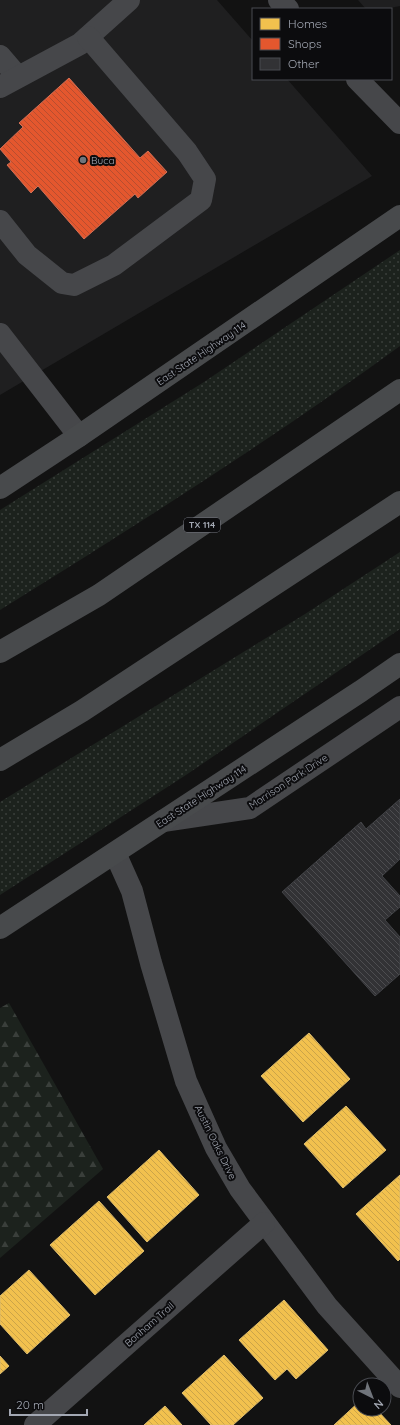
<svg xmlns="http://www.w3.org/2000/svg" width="400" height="1425" viewBox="0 0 400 1425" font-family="Quicksand,sans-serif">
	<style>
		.built { fill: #1f1f20 }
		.grass { fill: url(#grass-dots) }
		.forest { fill: url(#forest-firs) }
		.homes { fill: url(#homes-back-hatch); stroke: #daba6c }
		.shops { fill: url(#shops-back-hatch); stroke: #d06f56 }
		.building { fill: url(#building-back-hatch); stroke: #414246 }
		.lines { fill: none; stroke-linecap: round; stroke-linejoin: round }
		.minor { stroke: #46474a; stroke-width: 22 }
		.major { stroke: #484a4c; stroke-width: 22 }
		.highway { stroke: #484a4c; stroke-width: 22 }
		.poi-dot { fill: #70747b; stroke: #0c0c0e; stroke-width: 1.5 }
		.labels { text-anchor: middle; stroke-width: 4; stroke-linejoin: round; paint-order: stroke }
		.shield { fill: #0c0c0e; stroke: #767982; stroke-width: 1 }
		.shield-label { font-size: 9px; font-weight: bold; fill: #a3a8b3 }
		.poi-label { font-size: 10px; fill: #a3a8b3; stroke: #0c0c0e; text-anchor: start }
		.street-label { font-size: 10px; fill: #a3a8b3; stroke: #0c0c0e }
	</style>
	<defs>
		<pattern id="grass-dots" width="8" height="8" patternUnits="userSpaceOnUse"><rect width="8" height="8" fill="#1c221d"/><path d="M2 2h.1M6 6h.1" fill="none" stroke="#3a3f3b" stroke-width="1.8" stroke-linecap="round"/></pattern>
		<pattern id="forest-firs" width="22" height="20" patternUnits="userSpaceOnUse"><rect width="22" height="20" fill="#1c221d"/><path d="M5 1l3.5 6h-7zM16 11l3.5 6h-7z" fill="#3a3f3b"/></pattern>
		<pattern id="homes-back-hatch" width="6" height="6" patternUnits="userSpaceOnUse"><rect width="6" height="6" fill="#f2c14e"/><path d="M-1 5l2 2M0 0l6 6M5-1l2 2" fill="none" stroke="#cba449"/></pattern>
		<pattern id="shops-back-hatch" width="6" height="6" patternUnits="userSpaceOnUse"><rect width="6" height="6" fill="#e4572e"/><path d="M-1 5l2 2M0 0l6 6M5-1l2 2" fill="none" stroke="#b74e30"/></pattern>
		<pattern id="building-back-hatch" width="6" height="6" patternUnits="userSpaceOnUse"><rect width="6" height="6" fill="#323235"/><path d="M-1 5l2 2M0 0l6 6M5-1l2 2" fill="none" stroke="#4d4d50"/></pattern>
	</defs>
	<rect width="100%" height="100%" fill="#121212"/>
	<g class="built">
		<path d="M0,0H217L253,41V79H287L372,176L0,395Z"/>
		<path d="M358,0H400V6L385,9H366Z"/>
	</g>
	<g class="grass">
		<path d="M400,250V346C271,440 135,526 0,610V510L204,382Z"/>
		<path d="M400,552V629L186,775L0,895V802L305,614Z"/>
	</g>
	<path class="forest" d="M9,1003L103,1169L0,1258V1008Z"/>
	<g class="homes">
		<path d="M309,1033L350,1079L303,1122L261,1076Z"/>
		<path d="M346,1106L386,1150L343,1188L304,1144Z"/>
		<path d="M159,1150L199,1195L147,1242L107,1197Z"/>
		<path d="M400,1175V1259L398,1261L356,1214Z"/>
		<path d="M99,1201L144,1251L95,1295L50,1245Z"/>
		<path d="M29,1270L70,1315L27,1354L0,1324V1296Z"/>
		<path d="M284,1300L328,1350L296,1379L287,1369L275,1380L239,1340Z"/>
		<path d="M224,1355L263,1398L233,1425H211L182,1393Z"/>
		<path d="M0,1356L9,1366L0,1374Z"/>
		<path d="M360,1401V1409H376L391,1425H334Z"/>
		<path d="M165,1406L182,1425H144Z"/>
	</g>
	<path class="shops" d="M69,78L140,158L148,151L167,172L138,198L135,194L84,239L38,186L31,193L7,165L11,162L0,149L23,127L19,123Z"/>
	<path class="building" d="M400,799V859L382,876L400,896V907L385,920L400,937V974L375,996L282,892L361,822L366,829Z"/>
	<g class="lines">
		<g class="minor">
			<path d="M279,0L288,9"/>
			<path d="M0,56L18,77"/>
			<path d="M357,79L400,123"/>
			<path d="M0,87L80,44L129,0"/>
			<path d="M0,221L27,255L62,283L74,285L114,265L201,200L205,179L187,152L88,37"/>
			<path d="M0,334L79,436"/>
			<path d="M163,821L250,808L400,707"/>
			<path d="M115,853L132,891L151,963L186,1081L216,1148L240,1189L327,1306L400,1387"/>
			<path d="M35,1425L264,1223"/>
		</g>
		<g class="major">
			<path d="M0,488L79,436L400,216"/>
			<path d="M0,928L361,691L400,664"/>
		</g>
		<g class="highway">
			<path d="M0,652L99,595L400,390"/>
			<path d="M0,760L82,711L400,502"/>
		</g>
	</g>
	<circle class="poi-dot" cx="83" cy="160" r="4"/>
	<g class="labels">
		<rect class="shield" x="184" y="518" width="36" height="14" rx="3"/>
		<g class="shield-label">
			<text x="202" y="528">TX 114</text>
		</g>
		<g class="poi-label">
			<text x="91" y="164">Buca</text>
		</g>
		<g class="street-label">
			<text transform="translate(201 353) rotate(-34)" y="4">East State Highway 114</text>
			<text transform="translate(288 781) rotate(-33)" y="4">Morrison Park Drive</text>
			<text transform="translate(201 796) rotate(-33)" y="4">East State Highway 114</text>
			<text transform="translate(216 1142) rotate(64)" y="4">Austin Oaks Drive</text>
			<text transform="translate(149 1324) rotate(-41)" y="4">Bonham Trail</text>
		</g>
	</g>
	<rect x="252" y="8" width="140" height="72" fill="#0c0c0e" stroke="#484a50"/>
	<rect x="260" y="18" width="20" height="12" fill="#f2c14e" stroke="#484a50"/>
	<text x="288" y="28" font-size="12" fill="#a3a8b3">Homes</text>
	<rect x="260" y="38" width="20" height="12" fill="#e4572e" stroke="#484a50"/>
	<text x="288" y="48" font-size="12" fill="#a3a8b3">Shops</text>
	<rect x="260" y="58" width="20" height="12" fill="#323235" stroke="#484a50"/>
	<text x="288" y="68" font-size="12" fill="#a3a8b3">Other</text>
	<g transform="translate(372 1397) rotate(138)"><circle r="19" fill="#0c0c0e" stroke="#484a50"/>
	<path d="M0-3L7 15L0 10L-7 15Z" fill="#70747b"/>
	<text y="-6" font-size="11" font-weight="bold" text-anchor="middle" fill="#a3a8b3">N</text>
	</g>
	<path d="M10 1409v6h77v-6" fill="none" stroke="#a3a8b3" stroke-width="2"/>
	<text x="16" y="1409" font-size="12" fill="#a3a8b3" stroke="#0c0c0e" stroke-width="3" paint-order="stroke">20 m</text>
</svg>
